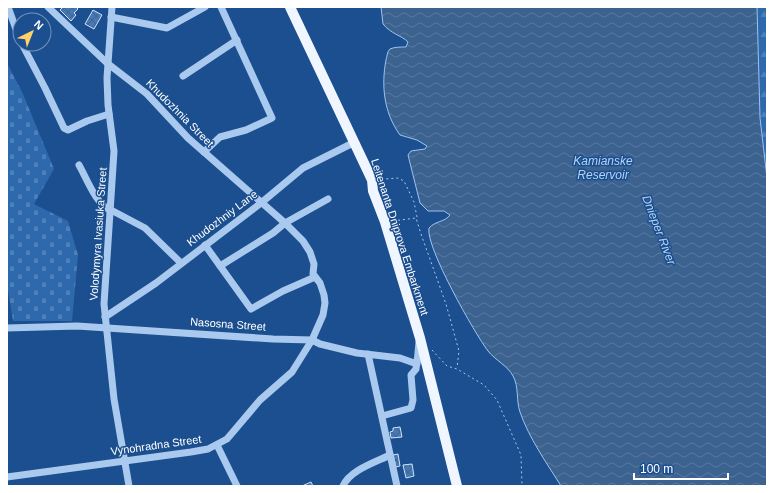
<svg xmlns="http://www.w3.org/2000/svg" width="774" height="493" viewBox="0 0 774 493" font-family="Helvetica,sans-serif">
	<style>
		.forest { fill: url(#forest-firs) }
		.cemetery { fill: url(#cemetery-stones) }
		.water { fill: url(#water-waves); stroke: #9cc4f0 }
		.building { fill: url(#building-cross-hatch); stroke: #cfe3fa }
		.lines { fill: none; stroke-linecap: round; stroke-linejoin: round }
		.path { stroke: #a9c9ee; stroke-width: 1; stroke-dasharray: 2 3; stroke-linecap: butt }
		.minor { stroke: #a9c9ee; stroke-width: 7 }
		.major { stroke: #f0f6ff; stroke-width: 10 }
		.labels { text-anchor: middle; stroke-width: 3; stroke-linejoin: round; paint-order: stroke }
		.street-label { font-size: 11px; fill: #fff; stroke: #1b4f8f }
		.water-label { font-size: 12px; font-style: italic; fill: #b5d3f5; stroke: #1b4f8f }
	</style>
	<defs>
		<pattern id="forest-firs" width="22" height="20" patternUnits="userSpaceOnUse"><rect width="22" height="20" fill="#2e69ad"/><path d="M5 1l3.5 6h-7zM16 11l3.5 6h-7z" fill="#4d80b9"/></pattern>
		<pattern id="cemetery-stones" width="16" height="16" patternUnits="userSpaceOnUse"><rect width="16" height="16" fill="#2e69ad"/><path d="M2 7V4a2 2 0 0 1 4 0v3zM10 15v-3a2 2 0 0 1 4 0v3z" fill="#4d80b9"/></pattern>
		<pattern id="water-waves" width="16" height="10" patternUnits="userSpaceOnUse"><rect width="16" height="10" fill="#3c6290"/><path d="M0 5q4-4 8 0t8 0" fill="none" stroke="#597aa1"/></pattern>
		<pattern id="building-cross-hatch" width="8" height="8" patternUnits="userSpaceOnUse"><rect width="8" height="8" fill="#4478b7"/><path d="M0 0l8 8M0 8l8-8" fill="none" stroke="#486282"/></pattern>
	</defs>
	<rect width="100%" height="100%" fill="#1b4f8f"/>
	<path class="forest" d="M757,7H767V178L760,118Z"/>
	<path class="cemetery" d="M7,63L23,94L54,169L34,204L68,221L78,255L72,321H13L7,284Z"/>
	<path class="water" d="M381,7H757L760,118L767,178V486H561C546,462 529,438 520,412C516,401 519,386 513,376C508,366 495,360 488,351C475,334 425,246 429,228C435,221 445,222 450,215L444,211H428L420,203L408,155L411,151L425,149L427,146L417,140L400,135C384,113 381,86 386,60C387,57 387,51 390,49C394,47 401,47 406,47L408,42C401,35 391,34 383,24Z"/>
	<g class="building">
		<path d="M63,7H76L78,9L74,13L76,15L71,21L60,10Z"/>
		<path d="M93,10L102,15L94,29L85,24Z"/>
		<path d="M400,427L402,437L391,438L390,432L393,431V428Z"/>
		<path d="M398,454L400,466L396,467L393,455Z"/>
		<path d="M412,464L414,476L406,478L403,465Z"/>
		<path d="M311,482L313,486H302Z"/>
	</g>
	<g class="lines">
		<g class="path">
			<path d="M378,174L385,179L398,178L404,181L414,202L417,217"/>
			<path d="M393,221L416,218L421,234L446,304L459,351L457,368"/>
			<path d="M432,350L447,366L457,369L484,385L497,400L521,455L522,486"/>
		</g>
		<g class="minor">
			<path d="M8,7L20,40"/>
			<path d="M112,7L107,78L108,105L114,151L104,304L114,399L129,486"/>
			<path d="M111,17L167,28L205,7"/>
			<path d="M22,44L45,88L64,128L68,130L87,121L109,114"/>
			<path d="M183,76L237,40"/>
			<path d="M204,152L220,137L246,130L272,118L221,7"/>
			<path d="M79,165C86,177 97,207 111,210L145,228L181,263"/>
			<path d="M205,245L251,309L283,291L315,277"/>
			<path d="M220,266L273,233L285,223L328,199"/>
			<path d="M105,317L156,283L261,203L303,168L355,142"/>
			<path d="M7,328L77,326L273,339L312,340L320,344L357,353L400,358L417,364L419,342"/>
			<path d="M368,354L397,486"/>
			<path d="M382,416L411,408L413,400L411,375L416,369L417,360"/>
			<path d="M217,445L237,486"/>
			<path d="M7,477L191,452L208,449L227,439L260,400L292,372L312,340L323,315L325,303L324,295L320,283L313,274L314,264L310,252L303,241L285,223L188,138L147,94L107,63L48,7"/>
			<path d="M343,486C350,470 376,462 390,455"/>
		</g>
		<path class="major" d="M290,7L372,180L373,191L385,222L420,338L457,486"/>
	</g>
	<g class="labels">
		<g class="street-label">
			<text transform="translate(180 113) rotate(45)" y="4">Khudozhnia Street</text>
			<text transform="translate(222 218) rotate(-37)" y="4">Khudozhniy Lane</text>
			<text transform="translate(98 234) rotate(-86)" y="4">Volodymyra Ivasiuka Street</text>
			<text transform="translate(400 237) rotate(72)" y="4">Leitenanta Dniprova Embarkment</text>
			<text transform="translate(228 324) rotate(4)" y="4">Nasosna Street</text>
			<text transform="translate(156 445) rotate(-8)" y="4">Vynohradna Street</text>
		</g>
		<g class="water-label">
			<text x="603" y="165">Kamianske<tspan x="603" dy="14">Reservoir</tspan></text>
			<text transform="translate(659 230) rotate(69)" y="4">Dnieper River</text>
		</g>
	</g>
	<rect width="774" height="493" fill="none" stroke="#ffffff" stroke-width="16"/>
	<g transform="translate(32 32) rotate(43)"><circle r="19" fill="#1b4f8f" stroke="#7695bc"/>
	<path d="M0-3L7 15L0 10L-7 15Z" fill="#ffd166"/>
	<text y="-6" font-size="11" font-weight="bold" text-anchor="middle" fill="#ffffff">N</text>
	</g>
	<path d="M634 473v6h94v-6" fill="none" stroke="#ffffff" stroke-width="2"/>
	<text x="640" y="473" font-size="12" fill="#ffffff" stroke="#1b4f8f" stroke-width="3" paint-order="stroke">100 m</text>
</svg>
